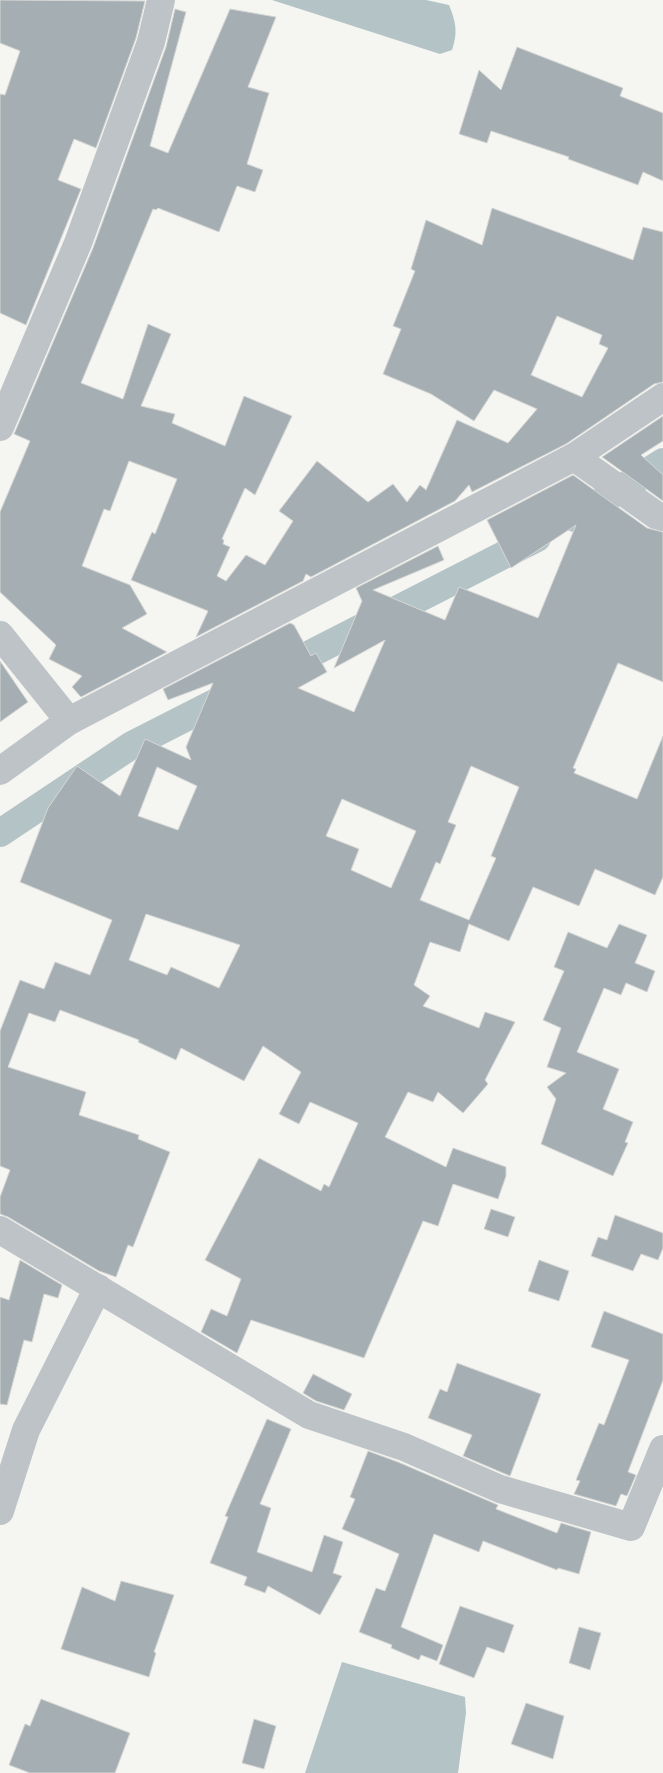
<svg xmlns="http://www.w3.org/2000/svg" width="663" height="1773" viewBox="0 0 663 1773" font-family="Jost,sans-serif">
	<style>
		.water { fill: #b4c4c6 }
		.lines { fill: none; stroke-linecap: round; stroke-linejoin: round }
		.canal { stroke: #b4c4c6; stroke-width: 28 }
		.building { fill: #a5afb3; stroke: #d6d6d4; fill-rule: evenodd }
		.minor { stroke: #bdc3c6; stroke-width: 28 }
	</style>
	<rect width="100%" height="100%" fill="#f5f5f1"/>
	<g class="water">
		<path d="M272,0H426L449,5C456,22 458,32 452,50L440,54Z"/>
		<path d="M342,1662L465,1697L466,1713L458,1773H305Z"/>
	</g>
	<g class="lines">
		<g class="canal">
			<path d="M575,518L663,462"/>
			<path d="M277,671L537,538"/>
			<path d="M0,833L132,745L236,692"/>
		</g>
	</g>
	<g class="building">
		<path d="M0,0L145,1L136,38L96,148L74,139L58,180L81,189L26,325L0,313V94L5,95L20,51L0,43Z"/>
		<path d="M175,9L186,12L150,146L168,153L230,9L276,17L248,87L269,93L247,164L263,170L255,192L237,186L219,232L158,208L156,210L153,209L81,383L123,399L148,324L171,334L141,406L175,414L172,423L225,446L244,396L292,416L255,495L245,488L222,539L224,540L223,544L230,547L217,576L226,581L246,555L265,565L293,521L279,511L317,461L368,502L393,484L407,502L420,485L426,490L457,420L508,443L537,409L494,390L474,421L431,394L383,374L401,329L393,326L415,271L411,269L426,220L482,245L492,208L633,260L643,227L663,232V382L654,384L566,444L472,492L469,485L455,501L311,577L306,574L303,581L196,637L208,611L131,580L152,532L155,534L177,479L129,461L110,511L104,509L82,566L130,585L147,614L122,628L167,652L81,697L72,687L82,676L49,659L56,645L0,592V512L30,441L14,434L93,248L166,47ZM557,316L602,335L599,344L608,348L582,397L531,375Z"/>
		<path d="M517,47L623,88L620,96L663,113V181L643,172L638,185L568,159L569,157L491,131L487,143L459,134L479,70L501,90Z"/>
		<path d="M663,416V441L641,455L663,475V501L602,457Z"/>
		<path d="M573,475L647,528L663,532V682L618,663L573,768L576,769L574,773L637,799L663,736V877L655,895L595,869L579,906L533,887L509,941L469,924L460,952L430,942L414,985L430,996L423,1006L479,1028L485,1012L515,1022L485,1080L488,1084L463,1113L438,1092L433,1102L408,1092L385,1137L446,1167L453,1148L506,1167V1176L498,1199L453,1184L438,1226L423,1221L364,1358L251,1320L237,1353L201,1332L211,1309L227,1316L241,1279L205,1260L259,1158L321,1191L324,1184L329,1187L358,1123L310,1102L299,1124L279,1114L301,1072L263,1046L244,1081L181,1048L176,1060L138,1042L139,1040L60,1010L55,1022L29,1013L8,1067L86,1092L79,1115L139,1135L138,1139L170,1152L133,1247L128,1245L116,1277L99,1271L8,1217L0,1214V1197L10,1170L0,1166V1031L20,980L44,989L55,962L90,975L112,920L20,882L48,808L77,766L120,796L145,739L191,760L186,747L213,683L168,700L163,689L290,623L294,625L311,656L316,653L327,672L298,688L354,712L385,640L334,668L362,601L356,588L438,546L444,560L373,590L445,620L459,587L538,618L576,525L511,568L487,520ZM471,766L519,787L491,856L496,858L469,920L420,900L436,862L440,864L456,825L448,822ZM157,767L197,786L178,830L138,816ZM342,799L416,831L391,888L351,870L359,849L326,836ZM146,914L240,945L219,988L171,967L167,975L129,960Z"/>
		<path d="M0,661L28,702L0,722Z"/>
		<path d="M619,924L647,935L635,963L655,971L647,992L626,983L621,995L604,988L577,1052L619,1069L603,1109L633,1122L625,1142L628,1143L613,1176L541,1144L556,1099L547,1087L566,1073L547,1067L561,1028L543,1020L564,971L554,967L568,932L607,948Z"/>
		<path d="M491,1209L515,1217L508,1237L484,1229Z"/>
		<path d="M615,1215L663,1233V1248L658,1260L641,1254L633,1271L591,1256L598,1237L607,1240Z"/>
		<path d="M20,1260L62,1285L58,1298L44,1294L32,1342L24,1340L7,1405L0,1404V1297L9,1300Z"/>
		<path d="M539,1260L569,1271L559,1301L528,1291Z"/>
		<path d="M604,1311L663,1334V1380L628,1472L636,1475L627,1496L621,1494L616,1506L574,1494L580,1481L576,1480L599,1423L604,1425L629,1360L591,1347Z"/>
		<path d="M457,1363L541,1394L510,1476L463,1456L472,1435L428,1418L440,1389L447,1392Z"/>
		<path d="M313,1374L352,1394L344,1410L316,1401L303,1393Z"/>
		<path d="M267,1419L291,1429L260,1504L271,1508L257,1552L312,1572L324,1535L343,1542L333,1573L342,1576L320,1615L268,1586L265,1593L244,1585L247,1577L210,1563L228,1517L225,1516Z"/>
		<path d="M368,1451L398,1462L498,1505L496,1509L557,1533L561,1523L591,1532L579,1574L558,1568L557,1570L483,1541L479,1552L434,1534L401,1627L443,1645L437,1661L421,1655L419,1660L391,1648L392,1645L359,1632L376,1588L385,1591L399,1554L342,1529L355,1499L350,1497Z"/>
		<path d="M121,1581L174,1595L154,1652L156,1653L149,1677L61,1649L82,1587L115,1601Z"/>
		<path d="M460,1606L514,1625L504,1653L487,1647L474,1678L439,1664Z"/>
		<path d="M579,1627L601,1633L590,1670L569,1663Z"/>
		<path d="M41,1699L130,1733L115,1773H30L9,1765L25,1724L30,1726Z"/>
		<path d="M526,1703L564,1716L553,1759L511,1744Z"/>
		<path d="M254,1719L276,1726L264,1769L242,1763Z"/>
	</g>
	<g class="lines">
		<g class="minor">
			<path d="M0,427L78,243L151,42L161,0"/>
			<path d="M574,457L656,515L663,517"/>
			<path d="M0,635L69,721"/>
			<path d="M0,771L69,721L574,457L663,397"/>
			<path d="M0,1230L309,1415L404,1447L500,1489L631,1527L663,1449"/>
			<path d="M0,1511L26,1430L98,1288"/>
		</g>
	</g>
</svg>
